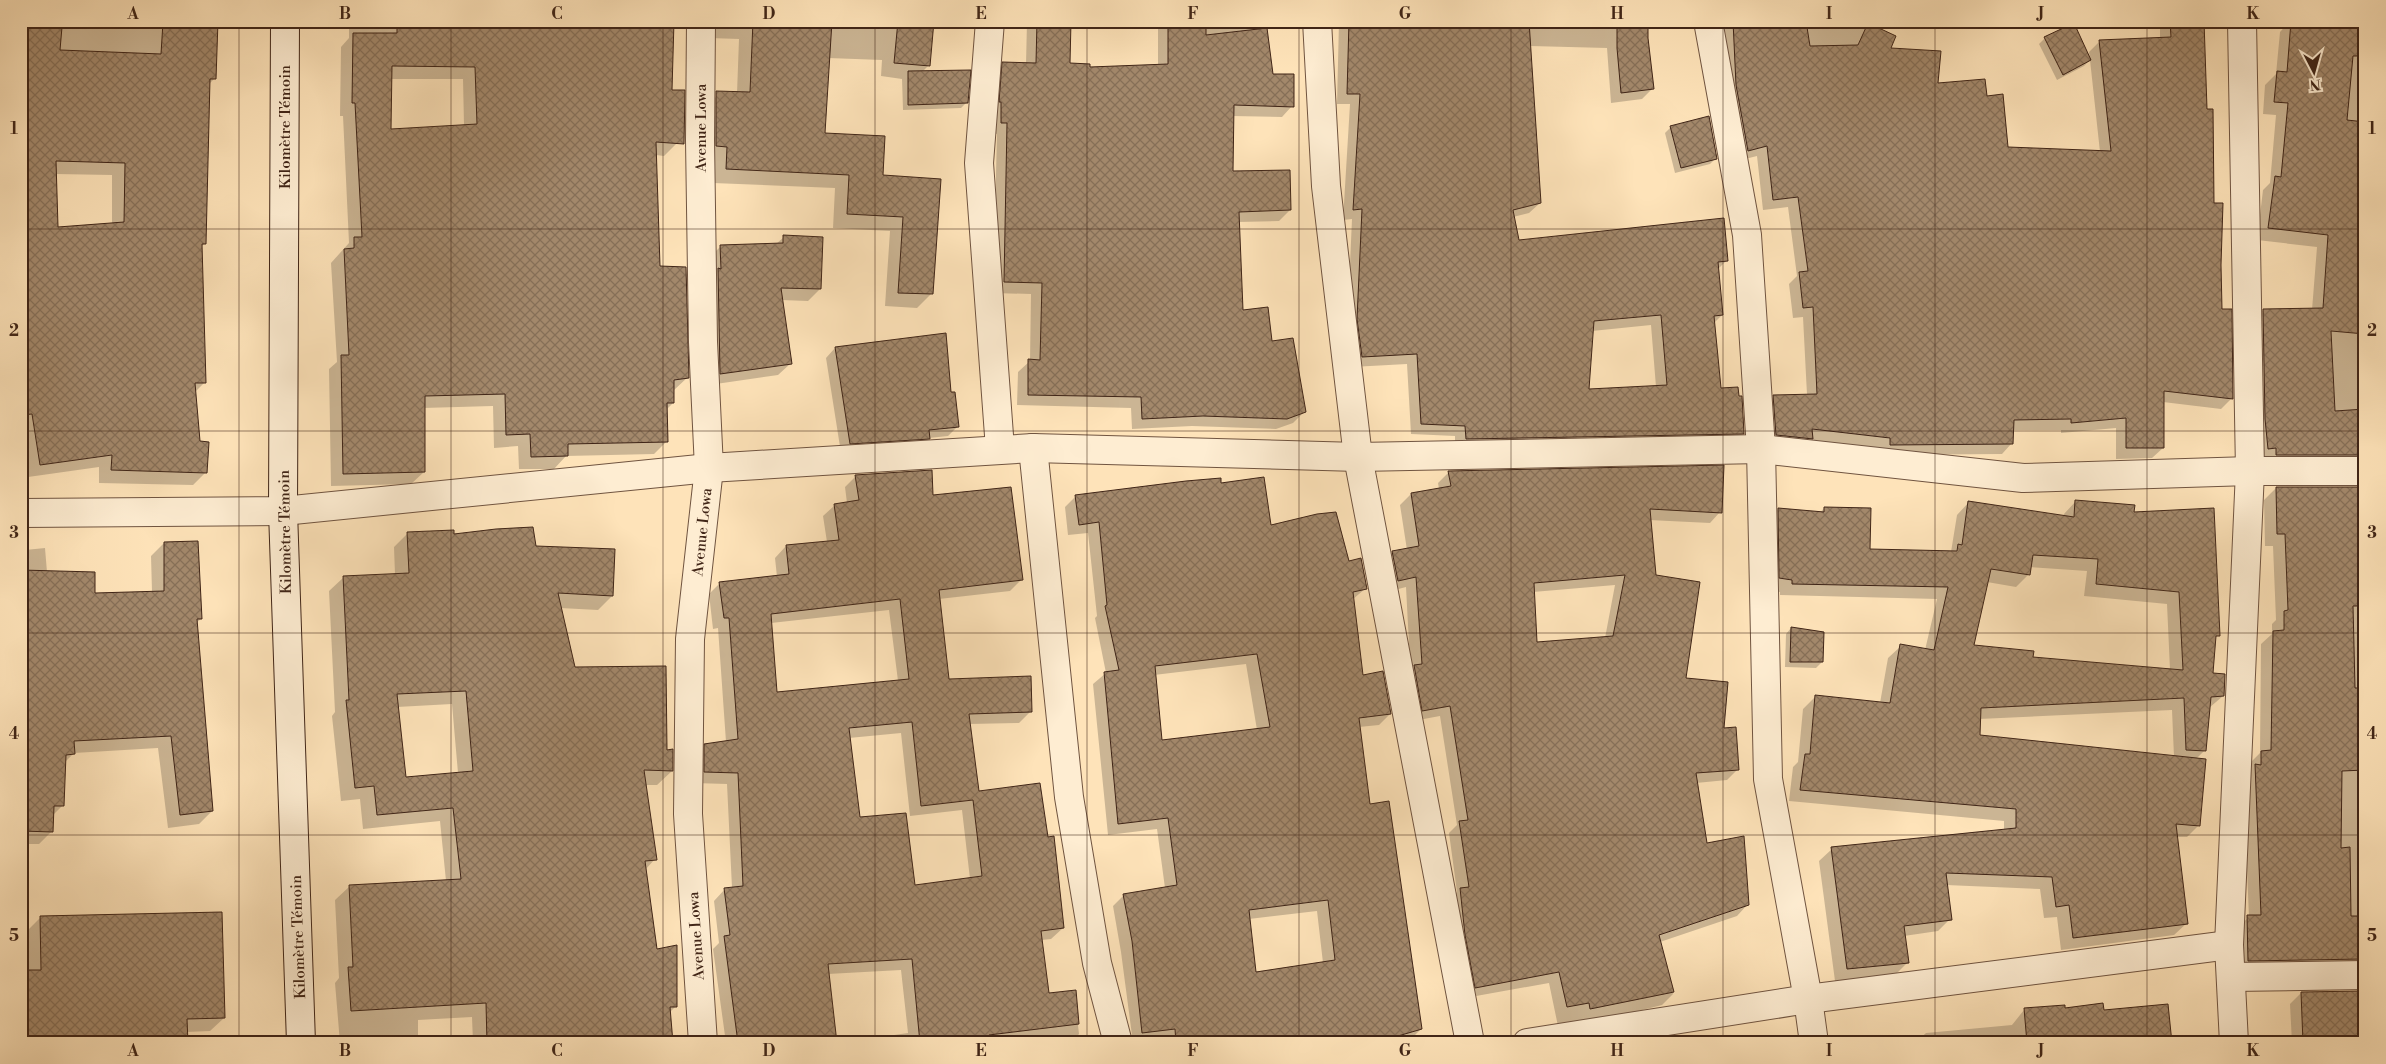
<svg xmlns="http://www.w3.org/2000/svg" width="2386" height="1064" viewBox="0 0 2386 1064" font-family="'Libre Bodoni',serif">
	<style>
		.shadow { fill: #0003; fill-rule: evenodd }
		.building { fill: url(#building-cross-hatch); stroke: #402517; fill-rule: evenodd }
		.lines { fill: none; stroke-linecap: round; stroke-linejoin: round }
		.street-casing { stroke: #705440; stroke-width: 30 }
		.secondary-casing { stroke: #402517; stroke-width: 30 }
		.street { stroke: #feedd2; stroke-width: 28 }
		.secondary { stroke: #feedd2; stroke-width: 28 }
		.grid { fill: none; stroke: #402517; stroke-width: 1; stroke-opacity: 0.55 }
		.labels { text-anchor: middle; stroke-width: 4.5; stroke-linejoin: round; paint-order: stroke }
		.street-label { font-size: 15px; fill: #402517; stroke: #feedd2 }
		.neatline { fill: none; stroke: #402517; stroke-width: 2 }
		.grid-label { font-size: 16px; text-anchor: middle; font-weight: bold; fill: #402517 }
	</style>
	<defs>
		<pattern id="building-cross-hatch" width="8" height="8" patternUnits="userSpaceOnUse" patternTransform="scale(1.25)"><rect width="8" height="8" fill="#a3886b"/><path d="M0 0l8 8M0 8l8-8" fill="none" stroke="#866f57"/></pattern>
	</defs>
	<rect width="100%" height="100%" fill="#fee3b9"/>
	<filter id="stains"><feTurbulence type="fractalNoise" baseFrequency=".004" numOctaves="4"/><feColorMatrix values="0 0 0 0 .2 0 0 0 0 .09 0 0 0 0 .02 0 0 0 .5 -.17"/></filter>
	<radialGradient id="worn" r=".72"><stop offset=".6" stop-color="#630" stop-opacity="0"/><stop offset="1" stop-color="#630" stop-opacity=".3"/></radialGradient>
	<g class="shadow">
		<path d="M21,21H217L215,78L208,85L204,244L201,247L205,382L194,393L199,442L206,472L193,485L99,483V467L21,478ZM55,174L112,175V224L57,228Z"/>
		<path d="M349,21H668L671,91L677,143L664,156L656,155L659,267L688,377L673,391V403L666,410V442L654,454L566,456L554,469H519L518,446L494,448L493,406L423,408L424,472L411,484L331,486L329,369L337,362L331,263L349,243L343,116H340L341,47L349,38ZM390,79H463L464,126L390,130Z"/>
		<path d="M710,21H933L928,66L922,72L967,102L961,108L903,110L902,79L881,76L882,60L828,58L824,134L881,176L939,180L931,294L917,308L885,306L890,231L833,228L835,188L713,183L706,107L720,93H737L739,39L709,38Z"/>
		<path d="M1027,21H1069L1068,65L1089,68L1158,65V21H1266L1272,75L1292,106L1282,117L1232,116L1231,173L1290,210L1279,221L1238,222L1242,312L1271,342L1304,412L1293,423L1276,429L1192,426L1132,429L1131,408L1017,405L1018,372L1030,361L1031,294L993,293L997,134L991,133L992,74L1003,63L1026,64Z"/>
		<path d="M1339,21H1647V39L1653,88L1642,99L1611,103L1607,48L1530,46L1540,203L1529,213L1513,217L1517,241L1727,260L1717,270L1722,315L1713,324L1720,389L1743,433L1732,444L1455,449V436L1411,434L1407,364L1352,367L1347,331L1352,219L1343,220L1350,104H1337ZM1651,325L1656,387L1588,391L1592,331Z"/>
		<path d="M1722,21H1861L1895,36L1889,49L1937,84L1986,97L2006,149L2100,152L2090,60L2084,66L2057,80L2039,44L2045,38L2090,59L2089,52L2100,41L2160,38V21H2203L2205,110L2219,265L2221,311L2232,398L2221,409L2163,402V448L2152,458L2116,459V428L2061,433V430H2012V443L2002,454L1880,455V448L1810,440L1801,449L1766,445L1763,407L1774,396L1807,395L1803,317L1793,318L1789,284L1797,276L1788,207L1763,210L1757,156L1737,161L1726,96Z"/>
		<path d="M2290,21H2365V474L2256,460L2251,323L2263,310H2312L2317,247L2257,240L2263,190L2270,183L2276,115L2263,114L2265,85L2276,74L2280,32Z"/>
		<path d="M1671,127L1716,158L1710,164L1675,173L1665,133Z"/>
		<path d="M784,237L820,289L808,301L781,300L790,364L778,375L709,385V258L721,246L776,244Z"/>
		<path d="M835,348L950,393L958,426L948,436L929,438L919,448L841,453L826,358Z"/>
		<path d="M1449,472L1720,512L1710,523L1649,520L1655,576L1684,679L1723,729L1738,769L1727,780L1696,783L1706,844L1748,904L1737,916L1660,942L1673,994L1662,1005L1559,1031L1549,983L1465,998L1450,900L1457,892L1449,833L1457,825L1440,716L1413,721L1406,587L1387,592L1382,563L1392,552L1407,550L1400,505L1411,494L1439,489L1438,483ZM1615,585L1605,638L1536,643L1533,592Z"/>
		<path d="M856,476L932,496L1021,580L1010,591L939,599L948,680L1031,711L1019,723L969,724L978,792L1063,928L1051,939L1041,940L1048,995L1074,991L1079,1034L1071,1043H838L908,1033L901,970L828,974L836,1043H726L713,949L719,943L714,901L725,889L732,888L727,784L693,783L694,757L705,745L726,742L718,628L713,629L709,594L720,583L777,577L775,558L786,546L827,542L823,516L835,505L847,503L845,487ZM889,610L898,681L776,693L771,623ZM901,733L910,816L962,810L970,879L914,886L859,818L849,738Z"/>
		<path d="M1220,484L1270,527L1348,563L1366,588L1352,600L1362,677L1390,714L1379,725L1359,727L1369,805L1421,1029L1410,1040L1400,1043H1133L1121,952L1113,906L1124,895L1165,888L1157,829L1108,835L1093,684L1106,673L1095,618L1097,616L1088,533L1068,535L1065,507L1076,496ZM1246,664L1257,730L1161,742L1154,675ZM1317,911L1323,963L1255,973L1249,919Z"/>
		<path d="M2276,488H2365V906H2363L2362,959L2350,971L2236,973V929L2249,917L2243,778L2249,764L2260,753L2261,644L2272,634V624L2276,620L2273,546H2265L2264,500Z"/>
		<path d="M2076,501L2133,513L2218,635L2214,639L2211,674L2223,696L2209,708L2205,750L2196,759L2199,825L2187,837H2176L2187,923L2174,935L2061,950L2057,917L2044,918L2040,889L1946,885L1950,919L1938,931L1904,936L1908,962L1895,975L1835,981L1819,861L1832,849L2004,830V821L1789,801L1793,767L1798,762L1803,709L1815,697L1880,703L1888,658L1901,646L1925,650L1937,599L1780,595V592L1768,590L1766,521L1778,509L1820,513L1824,508L1869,550L1951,552L1957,515L1969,502L2063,517L2064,514ZM2030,567L2087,571L2084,596L2167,604L2170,670L2032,658L1972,646L1987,582L2016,587L2029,574ZM2172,710L2174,757L1979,737V719Z"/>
		<path d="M21,529L25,550L45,548L47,572L93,594L152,592L151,556L164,543L201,619L196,623L212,811L199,824L168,828L158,748L74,753L64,763L63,805L52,816V831L39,844H21Z"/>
		<path d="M408,533L453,536L535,547L612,596L598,610L560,608L574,669L665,751L672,771L657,785H645L655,859L645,870L656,950L676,1006L669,1013L672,1043H473L472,1017L418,1020V1043H340L335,983L339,978L335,900L350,886L446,881L440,821L363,829L360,799L341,801L332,716L335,712L329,591L344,577L395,575L394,547ZM452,704L458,773L405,778L397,707Z"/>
		<path d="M1791,628L1822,662L1816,668L1785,667L1786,634Z"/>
		<path d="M41,917L224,1018L210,1031L186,1032L28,971L27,931Z"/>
		<path d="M2301,993L2365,1013V1043H2292L2290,1004Z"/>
		<path d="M2024,1010L2103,1012L2171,1043H1910L1916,1042L1926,1033L2012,1025Z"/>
		<path d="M1745,1040L1746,1043H1732Z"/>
	</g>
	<g class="building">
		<path d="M218,21L216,79H210L206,244H202L206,383H195L200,441L209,442L207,473L111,470L112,455L40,465L32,414L21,415V23L62,27L60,50L161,54L163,22ZM56,161L125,163L124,222L58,227Z"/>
		<path d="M403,21H674L672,90H685L684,144L656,142L660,266L686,267L689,378L674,380V403H667L668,442L568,444V456L531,457L530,434L506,435L505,394L425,396V472L343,474L341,355H349L344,249L354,248V237H362L355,103H352L353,33H397V28H403ZM392,66L475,67L477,124L391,129Z"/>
		<path d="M753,21H832L825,133L885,136L883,175L941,179L933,294L898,293L903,217L847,214L849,175L726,169L727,147L716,146V91L750,92Z"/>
		<path d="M898,21H934L930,66L894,63Z"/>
		<path d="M1037,21H1071L1070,63L1090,64V67L1168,64V21H1206V35L1267,28L1273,74H1294V107L1234,105L1233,171L1290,170L1291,210L1239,212L1243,310L1268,307L1272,341L1293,338L1306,412L1287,419L1203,416L1142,419L1141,397L1028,395V359L1040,360L1042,283L1004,282L1007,123H1001V102H999L1002,62L1036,63Z"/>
		<path d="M1349,21H1529L1541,203L1513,210L1519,240L1724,218L1728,261L1718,262L1723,315L1714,316L1721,388L1738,387L1739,396H1742L1744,434L1466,439L1465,426L1421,424L1417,354L1362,357L1357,319L1362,209L1353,210L1360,94H1347ZM1661,315L1667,385L1589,389L1594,321Z"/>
		<path d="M1617,21H1648V38L1654,89L1621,93L1617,48Z"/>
		<path d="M1733,21H1806L1810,46L1858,45L1868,23L1896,36L1891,48L1941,51L1938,83L1985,79L1987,96L2003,94L2008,147L2111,151L2099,40L2171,37L2170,21H2204L2207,109H2213L2214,203H2223L2221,265L2222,309H2232L2233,399L2164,391V448H2126V418L2071,423V419L2014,420L2013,444L1890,445V438L1812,429L1813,439L1776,435L1773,395L1817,394L1813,307L1803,308L1799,272L1808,271L1798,197L1773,200L1767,146L1748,151L1736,85Z"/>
		<path d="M2291,21L2365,24V56H2353L2347,120L2365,122V334L2331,331L2335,411L2365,409V455H2276V448L2268,449L2265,419L2263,309L2323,308L2328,235L2268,228L2275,176L2281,177L2288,103L2274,102L2277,71L2287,72Z"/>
		<path d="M2074,23L2091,60L2063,75L2044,37Z"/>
		<path d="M971,70L968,103L908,105V71Z"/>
		<path d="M1709,116L1717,159L1681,168L1670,126Z"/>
		<path d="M783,235L823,237L821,289L781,288L792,364L720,374L718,268L721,269L720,245L783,243Z"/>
		<path d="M946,333L951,392H955L959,427L929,430L930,439L850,444L835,347Z"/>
		<path d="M1724,465L1722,513L1650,509L1656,575L1700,582L1686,678L1728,682L1724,728L1736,727L1739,770L1696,773L1707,843L1744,836L1749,905L1659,935L1674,992L1590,1009L1589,1003L1567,1007L1559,972L1475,988L1465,935L1460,888L1469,887L1459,821L1468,820L1450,706L1422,711L1414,665L1422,664L1416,577L1398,581L1392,551L1419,546L1411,493L1451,486L1448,471ZM1625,575L1613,636L1537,642L1534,583Z"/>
		<path d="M932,470L933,495L1011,487L1023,580L939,590L949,679L1031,676L1032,712L969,714L979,791L1040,783L1048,837L1054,836L1064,928L1041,931L1049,993L1076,990L1079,1024L989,1035L990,1043H920L912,959L828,964L837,1043H738L724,936L730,935L724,888L743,886L738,773L704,772V744L738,739L729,618H724L719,582L789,574L786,545L839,540L834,504L859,500L855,475ZM900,599L909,679L777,692L771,614ZM912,722L921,806L973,800L982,876L915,885L906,813L860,817L849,728Z"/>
		<path d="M1264,477L1271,525L1317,514L1336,512L1349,561L1361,558L1367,589L1353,592L1363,675L1383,671L1391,714L1359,718L1370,804L1389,801L1422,1029L1374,1043H1176L1175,1029L1142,1033L1132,941L1123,894L1177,885L1168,818L1118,824L1104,672L1119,670L1105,606L1107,605L1099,522L1079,525L1075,495L1186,481L1221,478V483ZM1257,654L1270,727L1162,740L1155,666ZM1328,900L1335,960L1256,972L1249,910Z"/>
		<path d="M2276,487H2365V606H2353L2355,688H2365V770L2342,771L2341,848L2350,847L2351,916H2364L2363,959L2248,961L2247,915H2261L2255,764L2261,765V751L2271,750L2273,631L2284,630V611L2288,610L2285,534H2277Z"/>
		<path d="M2075,500L2135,505L2134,512L2214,508L2220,636H2216L2213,673L2225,674L2224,696L2211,697L2206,751L2186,750L2184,698L1981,708L1980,735L2206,759L2200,826L2176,824L2188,924L2073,938L2069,905L2056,907L2052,877L1946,873L1952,920L1904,926L1909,963L1847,969L1831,847L2016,828V809L1800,790L1805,754H1810L1815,695L1890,703L1900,644L1934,650L1948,587L1792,584V580L1779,578L1778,508L1824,512V507L1871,508L1870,549L1957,551L1958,544L1962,545L1968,501L2074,517ZM2033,555L2098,559L2096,584L2179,592L2183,670L2033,657L2034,651L1974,645L1991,569L2030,575Z"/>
		<path d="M533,527L536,546L615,549L613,596L558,593L575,667L666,666L667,750L673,749V771L644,770L657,860L645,861L657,949L677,945V1007H670L673,1043H487L486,1003L351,1011L348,967H353L349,885L461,879L453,808L377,815L374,786L355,788L346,700H349L343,576L409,573L407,532L454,530V534L496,529ZM466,691L473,771L406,777L397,694Z"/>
		<path d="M198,541L202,619H197L213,811L180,815L171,736L74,741L75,754L66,755L64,806H54L53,832L21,831V570L95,572V593L164,591V542Z"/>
		<path d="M1791,627L1824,632L1823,662H1790Z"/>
		<path d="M222,912L225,1018L187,1019L188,1043H21V970H41L40,916Z"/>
		<path d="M2363,991L2365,1043H2303L2301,992Z"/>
		<path d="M2103,1003L2104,1010L2168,1004L2172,1043H2027L2024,1008L2065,1005V1008Z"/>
	</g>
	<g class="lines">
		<g class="street-casing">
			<g id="street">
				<path d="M701,21L700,140L703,342L709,468L690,639L688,814L703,1043"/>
				<path d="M990,21L979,163L1000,449"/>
				<path d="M1317,21L1326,186L1358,457L1470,1043"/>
				<path d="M1708,21L1747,235L1761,449L1768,779L1808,999L1814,1043"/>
				<path d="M1033,448L1069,797L1097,963L1118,1043"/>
				<path d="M21,513L283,511L709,468L1033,448L1358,457L1761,449L2023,478L2250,471H2365"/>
				<path d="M2231,977L2365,975"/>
				<path d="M1527,1043L1808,999L2229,945"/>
				<path d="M2234,1043L2229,945L2250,471L2242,21"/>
			</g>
		</g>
		<g class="secondary-casing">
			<path id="secondary" d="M285,21L283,511L301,1043"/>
		</g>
		<use href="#street" class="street"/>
		<use href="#secondary" class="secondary"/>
	</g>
	<path class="grid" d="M239,21V1043M451,21V1043M663,21V1043M875,21V1043M1087,21V1043M1299,21V1043M1511,21V1043M1723,21V1043M1935,21V1043M2147,21V1043M21,229H2365M21,431H2365M21,633H2365M21,835H2365"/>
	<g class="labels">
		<g class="street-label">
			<text transform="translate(285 127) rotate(-90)" y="5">Kilomètre Témoin</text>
			<text transform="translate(701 128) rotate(-90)" y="5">Avenue Lowa</text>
			<text transform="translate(285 532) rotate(-91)" y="5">Kilomètre Témoin</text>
			<text transform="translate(702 532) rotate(-84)" y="5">Avenue Lowa</text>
			<text transform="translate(696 936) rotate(-94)" y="5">Avenue Lowa</text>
			<text transform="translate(298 937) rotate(-92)" y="5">Kilomètre Témoin</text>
		</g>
	</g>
	<rect width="2386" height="1064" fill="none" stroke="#fee3b9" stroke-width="55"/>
	<g transform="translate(2314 72) rotate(174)" stroke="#feedd2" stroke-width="4" paint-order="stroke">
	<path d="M0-4L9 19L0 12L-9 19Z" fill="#402517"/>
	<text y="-8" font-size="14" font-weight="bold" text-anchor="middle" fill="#402517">N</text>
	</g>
	<rect x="28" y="28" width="2330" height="1008" class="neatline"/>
	<g class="grid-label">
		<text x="133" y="19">A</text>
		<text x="345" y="19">B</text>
		<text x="557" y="19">C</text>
		<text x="769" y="19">D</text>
		<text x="981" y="19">E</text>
		<text x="1193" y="19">F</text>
		<text x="1405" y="19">G</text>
		<text x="1617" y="19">H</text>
		<text x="1829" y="19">I</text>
		<text x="2041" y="19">J</text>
		<text x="2253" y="19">K</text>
		<text x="14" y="134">1</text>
		<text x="2372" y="134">1</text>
		<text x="14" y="336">2</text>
		<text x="2372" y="336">2</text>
		<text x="14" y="538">3</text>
		<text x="2372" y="538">3</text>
		<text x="14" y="739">4</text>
		<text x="2372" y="739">4</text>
		<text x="14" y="941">5</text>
		<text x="2372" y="941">5</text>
		<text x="133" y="1056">A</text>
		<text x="345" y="1056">B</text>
		<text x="557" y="1056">C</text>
		<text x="769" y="1056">D</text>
		<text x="981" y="1056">E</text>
		<text x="1193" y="1056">F</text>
		<text x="1405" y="1056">G</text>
		<text x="1617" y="1056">H</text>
		<text x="1829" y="1056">I</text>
		<text x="2041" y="1056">J</text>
		<text x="2253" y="1056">K</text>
	</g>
	<rect width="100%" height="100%" filter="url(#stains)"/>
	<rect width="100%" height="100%" fill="url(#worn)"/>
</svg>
